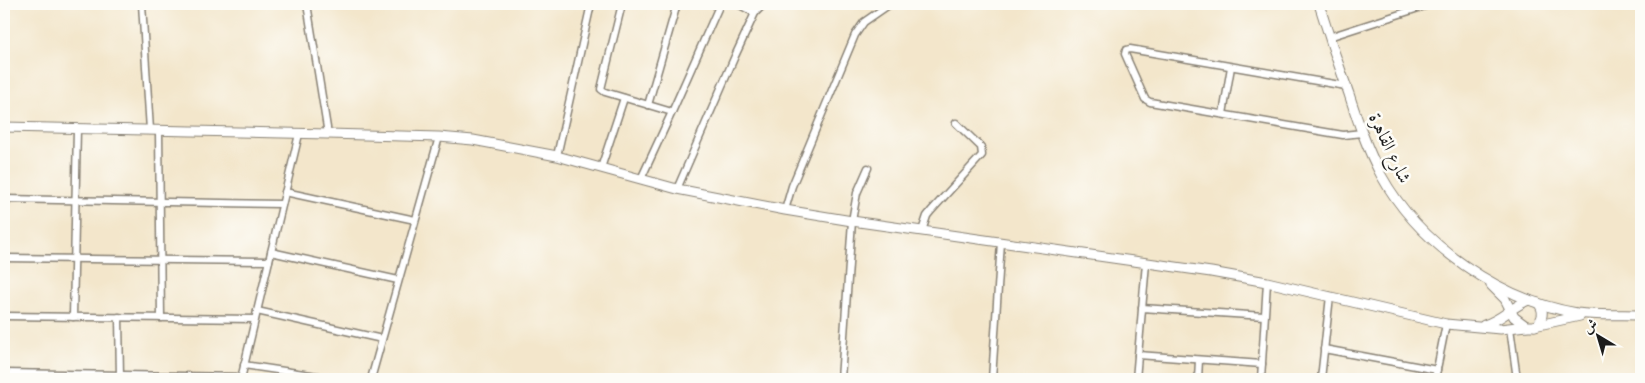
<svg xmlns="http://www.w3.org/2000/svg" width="1645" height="383" viewBox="0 0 1645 383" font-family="'Old Standard TT',Amiri,serif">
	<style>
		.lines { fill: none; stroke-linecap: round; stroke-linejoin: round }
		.street-casing { stroke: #888174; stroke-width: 9 }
		.secondary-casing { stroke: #888174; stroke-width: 11 }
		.street { stroke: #fff; stroke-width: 6 }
		.secondary { stroke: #fff; stroke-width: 9 }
		.labels { text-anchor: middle; stroke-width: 5; stroke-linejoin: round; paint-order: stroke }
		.street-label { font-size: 18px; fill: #1c1c1c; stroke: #fdfcf7 }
	</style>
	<rect width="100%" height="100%" fill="#fdfcf7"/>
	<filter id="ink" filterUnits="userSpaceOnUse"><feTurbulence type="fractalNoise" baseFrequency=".02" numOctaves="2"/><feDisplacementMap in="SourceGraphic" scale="10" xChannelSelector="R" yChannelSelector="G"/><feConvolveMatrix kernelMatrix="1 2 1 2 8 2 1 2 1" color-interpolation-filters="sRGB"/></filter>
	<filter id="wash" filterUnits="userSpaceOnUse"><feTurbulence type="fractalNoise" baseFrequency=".0096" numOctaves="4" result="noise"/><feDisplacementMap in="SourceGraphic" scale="20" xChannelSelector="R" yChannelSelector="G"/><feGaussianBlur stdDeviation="1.12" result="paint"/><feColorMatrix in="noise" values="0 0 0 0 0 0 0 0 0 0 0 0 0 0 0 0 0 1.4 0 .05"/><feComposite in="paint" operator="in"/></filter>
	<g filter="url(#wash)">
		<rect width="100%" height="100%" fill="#f3e6cb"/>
	</g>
	<g filter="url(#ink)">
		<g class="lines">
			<g class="street-casing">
				<g id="street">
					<path d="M142,4L150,130"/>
					<path d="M307,4L328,134"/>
					<path d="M622,4L601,89L605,92L672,112"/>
					<path d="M738,4L755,13"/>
					<path d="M1329,37L1431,4"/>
					<path d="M1346,86L1130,49L1126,50L1125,54L1145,99L1150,102L1343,135L1362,133"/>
					<path d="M648,105L677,4"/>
					<path d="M1223,114L1231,67"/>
					<path d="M159,131L161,318"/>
					<path d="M557,156L591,4"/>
					<path d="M601,168L624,98"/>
					<path d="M641,179L672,112L720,4"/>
					<path d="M677,189L735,56L755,13L764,4"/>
					<path d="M285,192L415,220"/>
					<path d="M4,199L282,204"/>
					<path d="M785,210L792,186L855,35L864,22L890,4"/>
					<path d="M922,231L927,216L931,211L982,155L981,147L956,123"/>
					<path d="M271,252L398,280"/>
					<path d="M4,258L269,261"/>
					<path d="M1142,308L1264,316"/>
					<path d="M257,311L382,339"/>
					<path d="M4,316L255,319"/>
					<path d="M73,317L77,129"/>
					<path d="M119,317L120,378"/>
					<path d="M1510,328L1517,379"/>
					<path d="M1324,349L1437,370"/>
					<path d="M1138,355L1262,364"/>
					<path d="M244,365L337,379"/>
					<path d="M4,373L241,377"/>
					<path d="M241,379L299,134"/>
					<path d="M371,379L439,137"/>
					<path d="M841,379L852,221L857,193L868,168"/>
					<path d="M992,379L1001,242"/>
					<path d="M1136,379L1146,263"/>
					<path d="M1198,379L1199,360"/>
					<path d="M1261,379L1267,282"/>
					<path d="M1321,379L1330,296"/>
					<path d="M1435,379L1446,324"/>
				</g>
			</g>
			<g class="secondary-casing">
				<g id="secondary">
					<path d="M1319,4C1328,34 1338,64 1349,94C1358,122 1367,149 1381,175C1419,244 1499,300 1577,313C1598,316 1620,314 1641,315"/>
					<path d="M4,127L328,134L439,137L473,140L557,156L677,189L785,210L852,221L1211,272L1267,282L1446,324L1500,329L1526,326"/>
					<path d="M1491,285L1505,299L1514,317L1526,326H1534L1580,316"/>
					<path d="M1484,325C1502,320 1512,306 1529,300"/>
					<path d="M1535,326C1543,320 1545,311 1538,303"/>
				</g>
			</g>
			<use href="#street" class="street"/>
			<use href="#secondary" class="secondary"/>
		</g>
	</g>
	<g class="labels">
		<g class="street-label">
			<text transform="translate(1390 148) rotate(65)" y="6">شارع القاهرة</text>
		</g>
	</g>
	<rect width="1645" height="383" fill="none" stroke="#fdfcf7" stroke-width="20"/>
	<g transform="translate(1598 336) rotate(322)" stroke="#fdfcf7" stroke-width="4" paint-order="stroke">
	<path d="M0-4L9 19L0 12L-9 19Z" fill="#1c1c1c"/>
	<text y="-8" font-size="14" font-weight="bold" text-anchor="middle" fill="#1c1c1c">ش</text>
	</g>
</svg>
